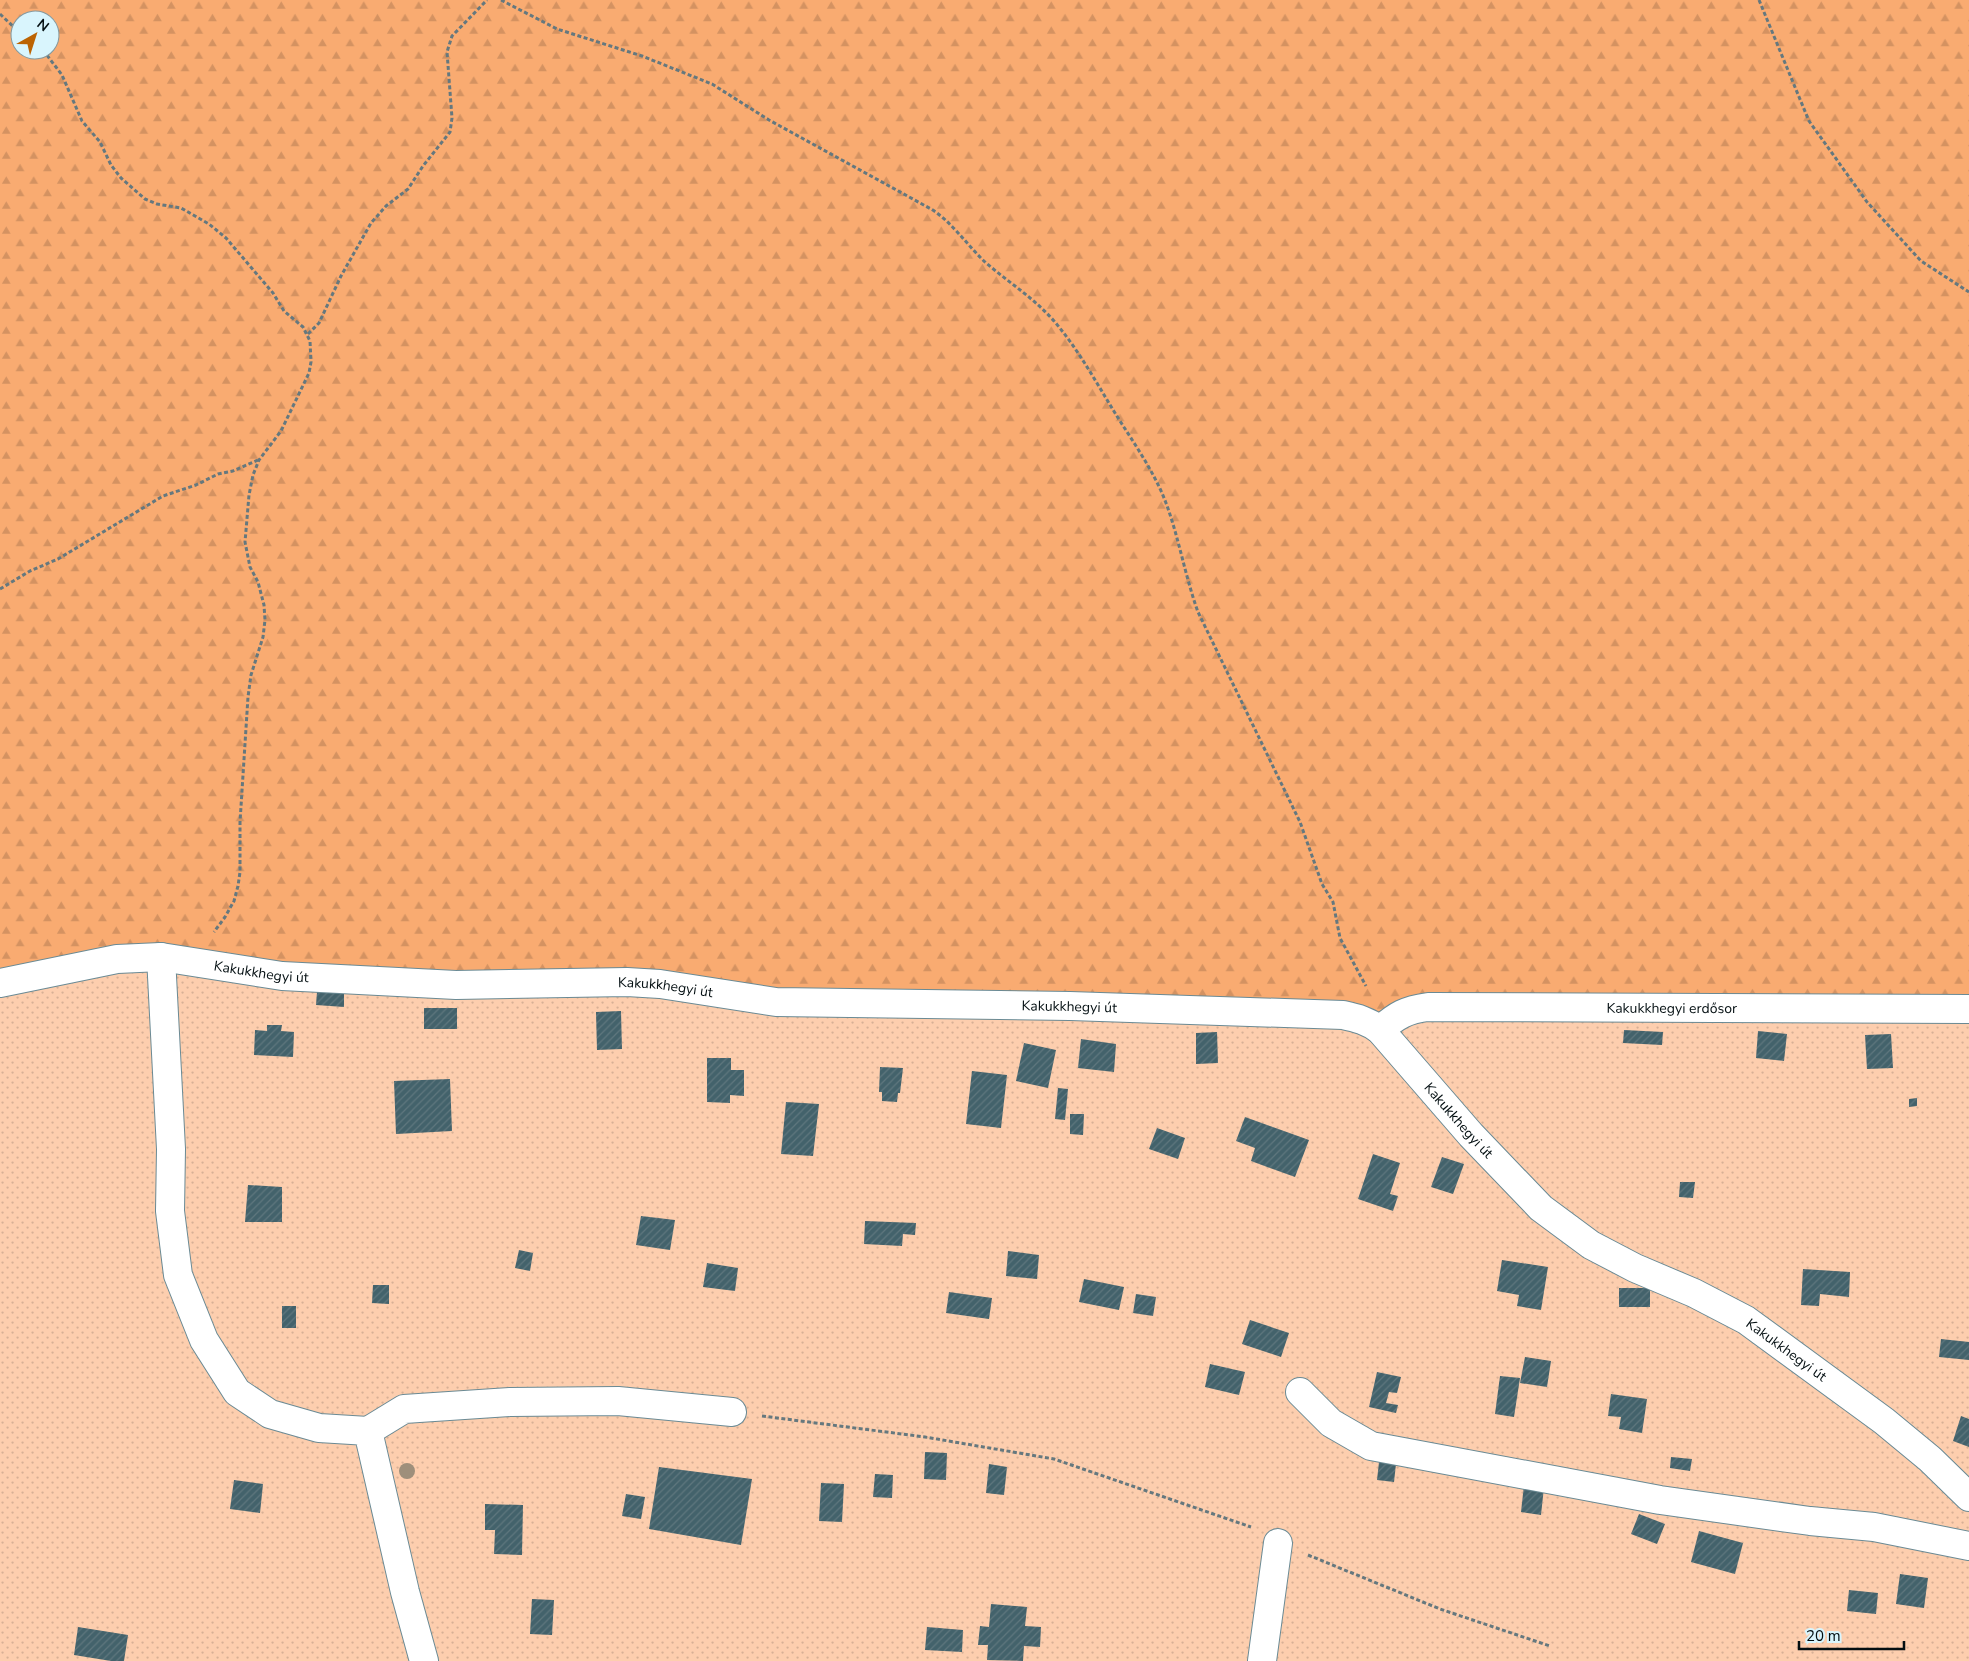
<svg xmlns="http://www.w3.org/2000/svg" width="1969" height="1661" viewBox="0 0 1969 1661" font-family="'Nunito Sans',sans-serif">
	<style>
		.forest { fill: url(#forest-firs); fill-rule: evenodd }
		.park { fill: url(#park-dots) }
		.building { fill: url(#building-hatch) }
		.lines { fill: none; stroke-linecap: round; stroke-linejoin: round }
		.minor-casing { stroke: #6a8a94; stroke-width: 30 }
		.path { stroke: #65787e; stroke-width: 3; stroke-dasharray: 4 2.5; stroke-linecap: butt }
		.minor { stroke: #fff; stroke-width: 28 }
		.tree { fill: #9e8f7b }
		.labels { text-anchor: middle; stroke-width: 5; stroke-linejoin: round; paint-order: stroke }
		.street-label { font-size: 14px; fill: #040f12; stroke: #d9f5fd }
	</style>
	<defs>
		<pattern id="forest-firs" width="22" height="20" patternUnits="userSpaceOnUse" patternTransform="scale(1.25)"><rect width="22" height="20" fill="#f9ab71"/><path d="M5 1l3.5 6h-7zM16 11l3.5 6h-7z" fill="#d49261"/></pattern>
		<pattern id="park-dots" width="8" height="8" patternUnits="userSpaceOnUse" patternTransform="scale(1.25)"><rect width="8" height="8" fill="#fdceae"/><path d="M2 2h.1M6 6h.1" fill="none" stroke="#d7b095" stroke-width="1.8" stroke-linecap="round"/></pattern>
		<pattern id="building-hatch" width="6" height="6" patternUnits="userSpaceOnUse" patternTransform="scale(1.25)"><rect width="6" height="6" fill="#43626b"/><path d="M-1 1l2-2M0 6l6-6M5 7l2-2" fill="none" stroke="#5f777e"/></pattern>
	</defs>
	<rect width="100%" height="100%" fill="#d9f5fd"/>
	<path class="forest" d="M0,0H1969V1009L1395,1017L0,983ZM20,20H50V50H20Z"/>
	<path class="park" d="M192,961L1395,1017L1969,1009V1661H0V983Z"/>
	<g class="building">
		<path d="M317,992L344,993V1007L316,1005Z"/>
		<rect x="424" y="1008" width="33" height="21"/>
		<path d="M621,1011L622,1049L597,1050L596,1012Z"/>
		<path d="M267,1025H282L281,1031L294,1032L293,1057L254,1055L255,1030L267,1031Z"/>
		<path d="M1624,1030L1663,1032L1662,1045L1623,1043Z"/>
		<path d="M1758,1031L1787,1034L1784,1061L1756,1058Z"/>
		<path d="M1217,1032L1218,1063L1196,1064V1033Z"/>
		<path d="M1891,1034L1893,1068L1867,1069L1865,1035Z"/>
		<path d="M1081,1039L1116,1044L1114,1072L1078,1068Z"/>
		<path d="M1024,1043L1056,1050L1048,1088L1016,1081Z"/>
		<path d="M707,1058H731V1070H744V1096L730,1095V1103L707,1102Z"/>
		<path d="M880,1067L903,1068L900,1093H898L897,1102L882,1101V1092H879Z"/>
		<path d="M972,1071L1007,1075L1001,1128L966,1124Z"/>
		<path d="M450,1079L452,1131L396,1134L394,1081Z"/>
		<path d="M1058,1088L1068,1089L1065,1120L1055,1119Z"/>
		<path d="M1917,1098V1106L1909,1107V1099Z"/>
		<path d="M786,1102L819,1104L813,1156L781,1154Z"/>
		<path d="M1070,1114H1084L1083,1135L1070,1134Z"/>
		<path d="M1245,1117L1309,1140L1295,1177L1251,1161L1255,1148L1236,1141Z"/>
		<path d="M1157,1128L1185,1138L1178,1159L1149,1149Z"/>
		<path d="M1373,1154L1400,1163L1390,1194L1398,1196L1393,1211L1358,1199Z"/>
		<path d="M1442,1157L1464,1164L1453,1194L1431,1187Z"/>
		<path d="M1680,1182H1695L1693,1198L1679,1197Z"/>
		<path d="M248,1185L282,1187V1222H245Z"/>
		<path d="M641,1216L675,1220L670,1250L636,1245Z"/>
		<path d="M865,1221L916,1223L915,1235L903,1234L902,1246L864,1244Z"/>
		<path d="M519,1250L533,1253L530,1271L515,1268Z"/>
		<path d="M1008,1251L1039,1255L1037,1279L1006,1276Z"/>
		<path d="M1502,1260L1548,1267L1541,1310L1517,1306L1519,1295L1497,1291Z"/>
		<path d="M707,1263L738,1268L735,1291L703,1287Z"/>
		<path d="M1803,1269L1850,1272L1849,1297L1820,1294L1819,1306L1801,1305Z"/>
		<path d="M1084,1279L1124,1287L1119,1310L1079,1302Z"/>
		<path d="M373,1285H389V1304L372,1303Z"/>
		<rect x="1619" y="1288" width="31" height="19"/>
		<path d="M949,1292L992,1298L989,1319L946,1313Z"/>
		<path d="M1136,1294L1156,1297L1153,1316L1133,1313Z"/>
		<rect x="282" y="1306" width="14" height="22"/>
		<path d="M1250,1320L1289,1333L1281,1357L1242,1344Z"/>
		<path d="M1941,1339L1969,1342V1360L1939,1357Z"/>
		<path d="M1525,1357L1551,1361L1547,1387L1520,1383Z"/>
		<path d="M1210,1364L1245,1372L1239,1395L1205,1387Z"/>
		<path d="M1377,1372L1401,1377L1397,1393L1389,1392L1386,1403L1398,1405L1396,1413L1369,1407Z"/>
		<path d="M1500,1376L1520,1378L1514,1417L1495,1414Z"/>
		<path d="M1611,1394L1647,1399L1642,1433L1619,1429L1621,1417L1608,1416Z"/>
		<path d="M1961,1416L1969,1419V1447L1953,1441Z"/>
		<path d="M925,1452L947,1453L946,1480L924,1479Z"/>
		<path d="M1671,1457L1692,1459L1690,1471L1670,1468Z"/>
		<path d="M1379,1462L1396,1464L1394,1482L1377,1480Z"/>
		<path d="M989,1464L1007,1467L1004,1495L986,1493Z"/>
		<path d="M659,1467L752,1479L741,1545L649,1529Z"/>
		<path d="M875,1474L893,1475L892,1498L873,1497Z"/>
		<path d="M234,1480L263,1484L260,1513L230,1509Z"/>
		<path d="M821,1483L844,1484L842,1522L819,1521Z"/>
		<path d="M1524,1485L1544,1487L1541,1515L1521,1512Z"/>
		<path d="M626,1494L645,1497L641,1519L622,1516Z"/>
		<path d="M485,1504L523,1505L522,1555L494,1554L495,1530H485Z"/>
		<path d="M1639,1514L1665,1524L1657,1544L1631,1534Z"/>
		<path d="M1699,1531L1743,1543L1735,1574L1691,1562Z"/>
		<path d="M1900,1574L1928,1578L1924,1608L1896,1604Z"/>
		<path d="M1849,1590L1878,1593L1876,1614L1847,1611Z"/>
		<path d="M532,1599L554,1600L552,1635L530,1634Z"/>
		<path d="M991,1604L1027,1607L1025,1626L1041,1627L1040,1647L1024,1646L1023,1661L987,1660L988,1645H978L980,1626L989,1627Z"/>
		<path d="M78,1627L128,1635L124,1661H111L74,1655Z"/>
		<path d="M927,1627L963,1630L962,1652L925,1650Z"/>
	</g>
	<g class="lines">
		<g class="minor-casing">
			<g id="minor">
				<path d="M161,957L171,1149L170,1211L178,1275L204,1340L237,1392L270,1414L319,1428L368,1431L405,1592L424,1661"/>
				<path id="s1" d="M0,983L117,959L161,957L282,976L456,985L627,982L660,984L776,1002L1070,1006L1343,1015C1357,1018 1368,1021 1380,1030L1471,1135L1541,1208L1591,1245L1635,1268L1694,1293L1746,1320L1884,1421L1930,1459L1969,1497"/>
				<path id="s2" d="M1380,1030C1397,1015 1406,1010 1428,1007L1969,1009"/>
				<path d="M1300,1392L1331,1423L1371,1446L1660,1500L1810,1521L1874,1527L1969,1546"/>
				<path d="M368,1431L404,1409L510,1402L618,1401L732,1412"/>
				<path d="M1262,1661L1278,1543"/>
			</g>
		</g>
		<g class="path">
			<path d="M501,0L557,29L642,56L712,84L769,120L931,209C952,222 967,245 985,262C1008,282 1034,298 1054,321C1078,349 1096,382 1115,413C1133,442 1154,471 1166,503C1179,538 1185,576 1198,612L1300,822L1322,884L1333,902L1340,938L1366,986"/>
			<path d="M1759,0L1809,121L1867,202L1921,261L1969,292"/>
			<path d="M0,14L20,33"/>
			<path d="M43,50L62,75L82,121L100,142L111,165L121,178L145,199L157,204L181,208L209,224L226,238L273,293L284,311L303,327L310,341L311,362L309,373L281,431L259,460L253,475L249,495L245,542L250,567L258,582L264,605L265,620L263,637L251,675L248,697L240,822V872L238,886L234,901L225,917L214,932"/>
			<path d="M308,334L319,323L341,276L371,223L386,206L408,189L423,166L450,132L452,118L447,52L452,36L487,0"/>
			<path d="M0,589L30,571L58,559L163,496L196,485L218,474L233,471L258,460"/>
			<path d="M762,1416L925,1437L1054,1459L1251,1527"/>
			<path d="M1308,1555L1440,1609L1550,1646"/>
		</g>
		<use href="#minor" class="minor"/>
	</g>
	<circle class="tree" cx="407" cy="1471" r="8"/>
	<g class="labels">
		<g class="street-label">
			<text dy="5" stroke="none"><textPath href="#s1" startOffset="265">Kakukkhegyi út</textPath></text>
			<text dy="5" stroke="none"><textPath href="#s1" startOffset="670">Kakukkhegyi út</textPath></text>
			<text dy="5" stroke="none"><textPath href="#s1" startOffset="1075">Kakukkhegyi út</textPath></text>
			<text dy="5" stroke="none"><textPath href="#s2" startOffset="298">Kakukkhegyi erdősor</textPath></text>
			<text dy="5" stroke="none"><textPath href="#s1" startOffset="1509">Kakukkhegyi út</textPath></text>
			<text dy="5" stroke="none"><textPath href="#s1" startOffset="1914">Kakukkhegyi út</textPath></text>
		</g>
	</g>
	<g transform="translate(35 35) rotate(39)"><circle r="24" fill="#d9f5fd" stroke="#84999f"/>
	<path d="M0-4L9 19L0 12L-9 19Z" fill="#bc6302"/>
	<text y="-8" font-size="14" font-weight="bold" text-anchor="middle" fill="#040f12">N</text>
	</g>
	<path d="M1799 1641v8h105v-8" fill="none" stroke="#040f12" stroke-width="2.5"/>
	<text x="1806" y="1641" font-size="15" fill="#040f12" stroke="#d9f5fd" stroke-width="4" paint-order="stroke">20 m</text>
</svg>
